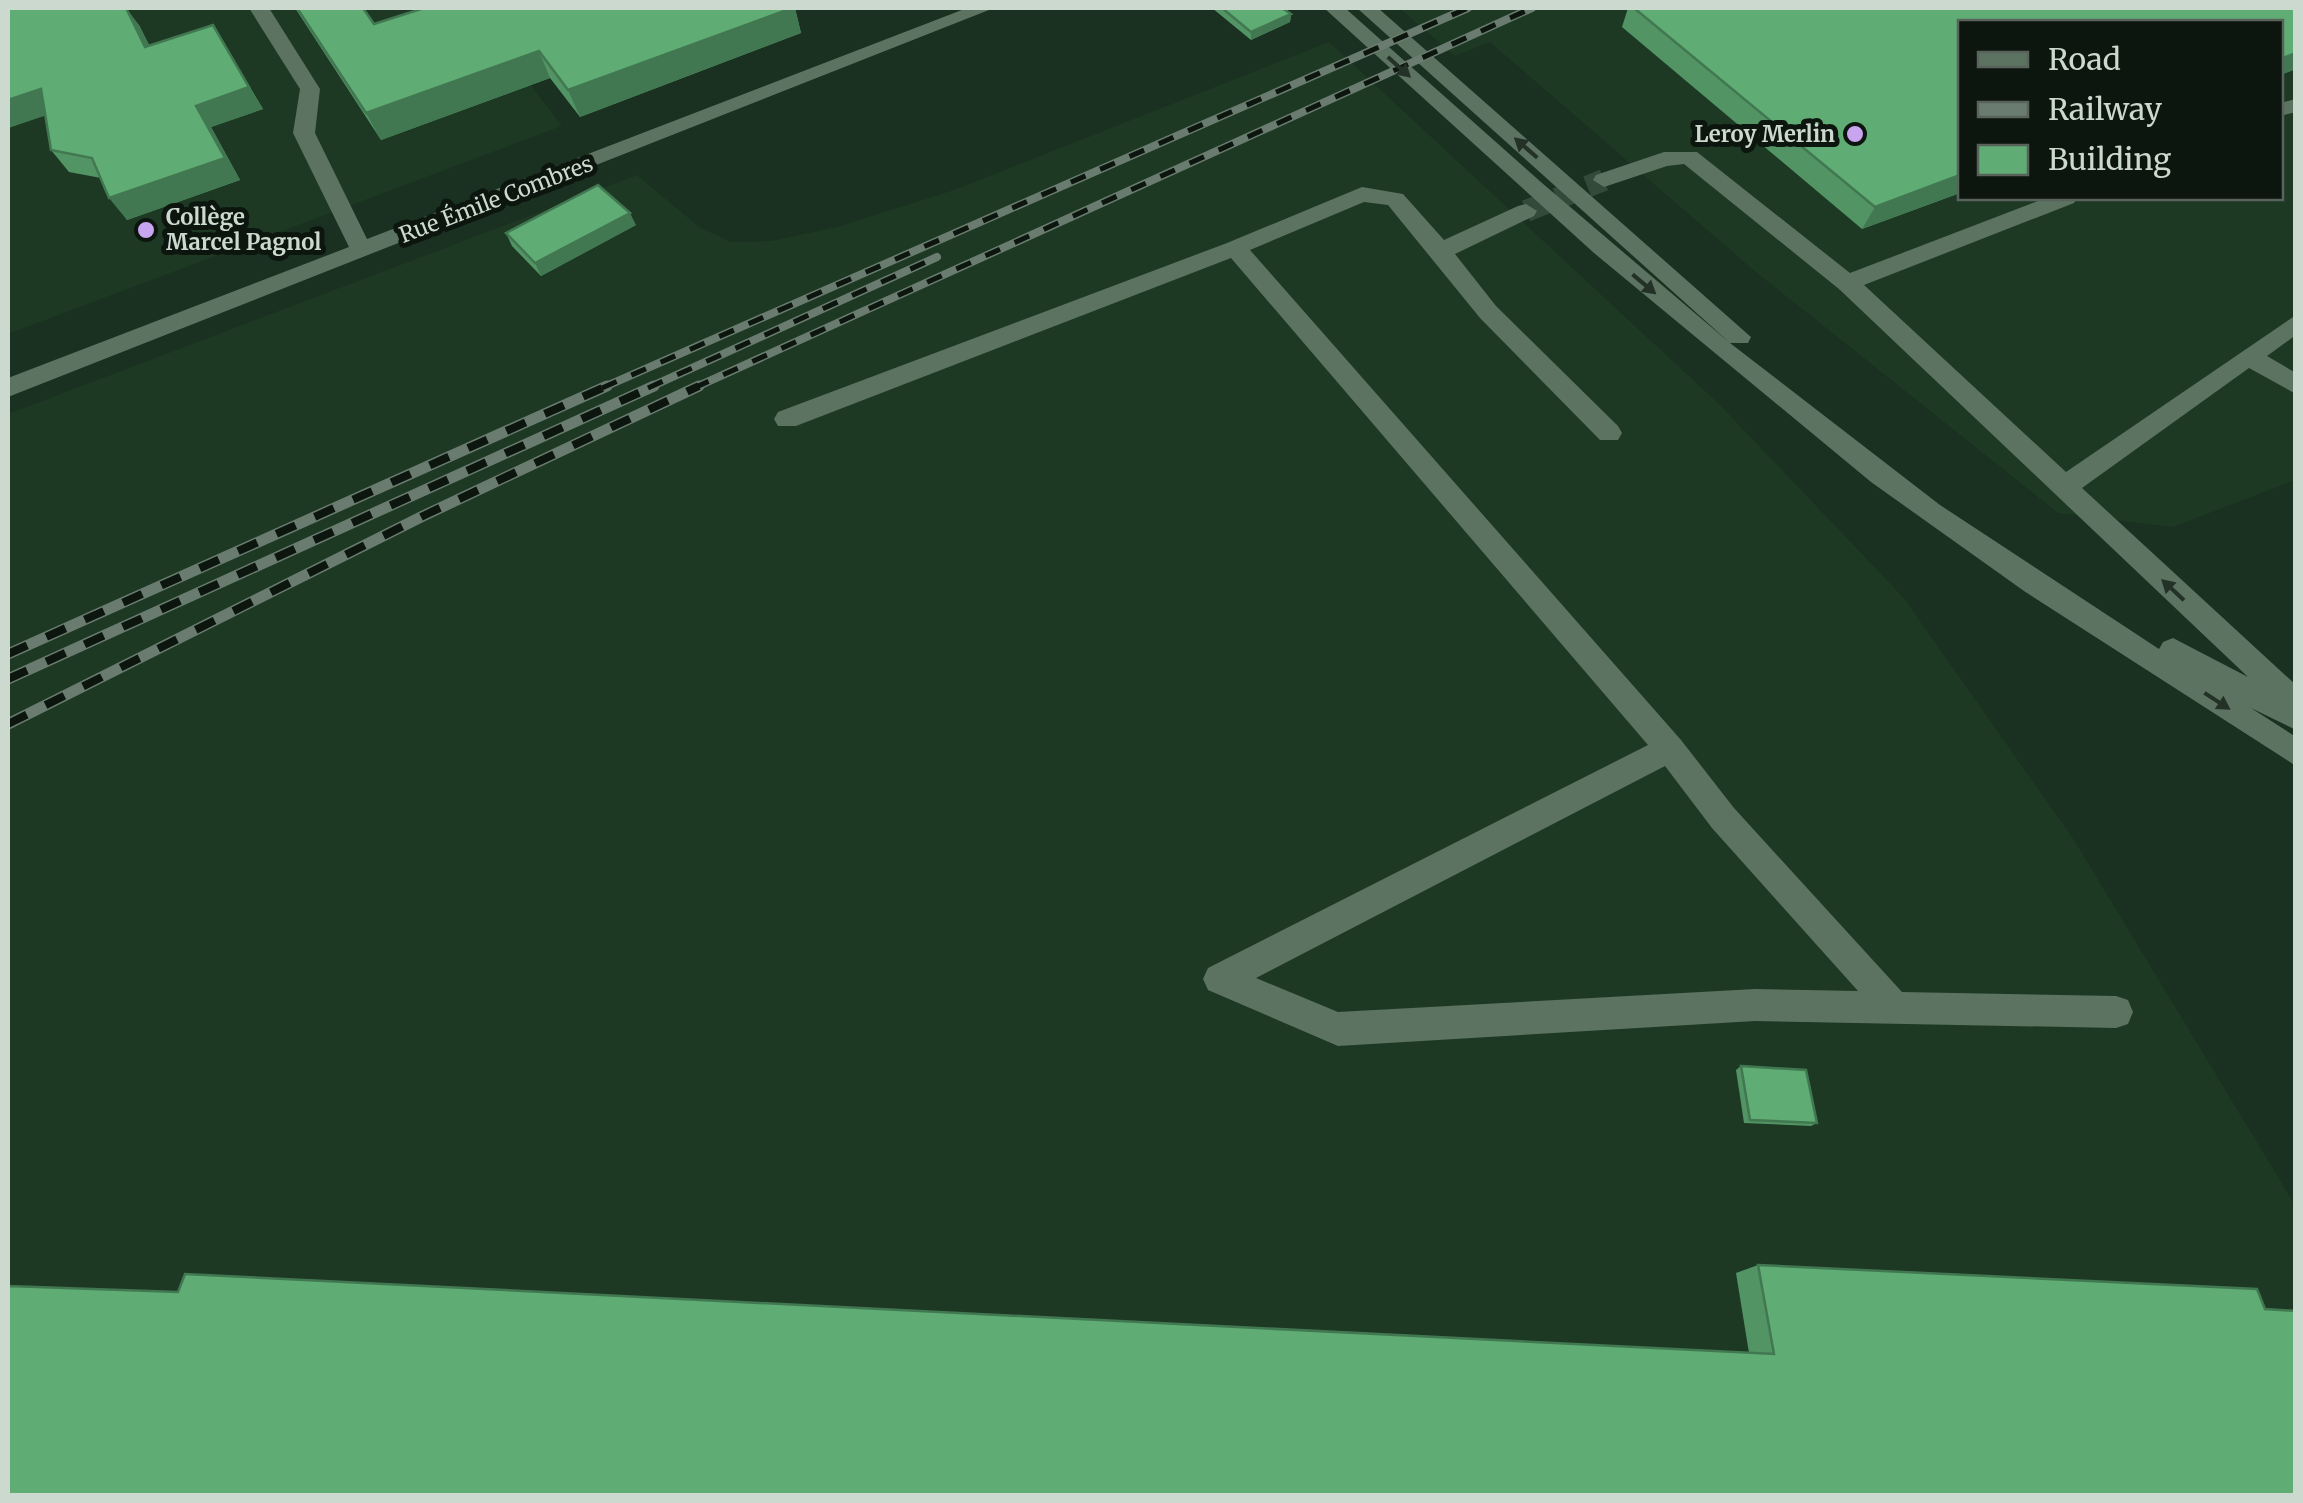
<svg xmlns="http://www.w3.org/2000/svg" width="2303" height="1503" viewBox="0 0 2303 1503" font-family="Merriweather,serif">
	<style>
		.built { fill: #1d3924; fill-rule: evenodd }
		.lines { fill: none; stroke-linecap: round; stroke-linejoin: round }
		.minor-tunnel { stroke: #35493a; stroke-width: 22; stroke-dasharray: 22 11; stroke-linecap: butt }
		.minor { fill: #5b7360; fill-rule: evenodd }
		.rail-far1-casing { stroke: #6a7c6f; stroke-width: 8 }
		.rail-casing { stroke: #6a7c6f; stroke-width: 11 }
		.rail-far1 { stroke: #0c150e; stroke-width: 5; stroke-dasharray: 16; stroke-linecap: butt }
		.rail { stroke: #0c150e; stroke-width: 8; stroke-dasharray: 21; stroke-linecap: butt }
		.wall { fill: #529464 }
		.shaded-wall { fill: #427851 }
		.building { fill: #5fac74; stroke: #427851; stroke-width: 2.5 }
		.oneway { fill: #243127 }
		.poi-dot { fill: #c8a5ee; stroke: #0c150e; stroke-width: 4 }
		.labels { text-anchor: middle; stroke-width: 10; stroke-linejoin: round; paint-order: stroke }
		.far-poi-label { font-size: 22px; font-weight: bold; fill: #ccd9cf; stroke: #0c150e; text-anchor: end }
		.far-street-label { font-size: 22px; fill: #ccd9cf; stroke: #0c150e }
	</style>
	<rect width="100%" height="100%" fill="#1a3020"/>
	<g class="built">
		<path d="M113,8H471L562,126L8,334V40Z"/>
		<path d="M1399,8H2295V480L2173,527L2058,513L1751,268L1490,42L1455,56ZM1960,22H2280V198H1960Z"/>
		<path d="M1329,42L1720,405L1903,597L2074,840L2295,1205V1495L8,1496V414L637,175L699,227L731,242L771,241L837,227L954,190Z"/>
	</g>
	<g class="lines">
		<path class="minor-tunnel" d="M1526,211L1604,180"/>
		<g class="minor">
			<path d="M249,8H269L320,89L315,133L367,239L967,8H994L8,397V378L349,247L293,133L300,89Z"/>
			<path d="M1324,8H1345L1542,183L1730,343L1357,8H1378L1751,337L1748,343H1730L1940,505L2159,649L2163,642L2173,638L2248,677L1839,289L1684,164L1667,166L1604,187L1593,180L1596,175L1664,152H1697L1850,273L2046,198H2077L2074,203L1864,285L2066,472L2296,315V335L2267,356L2296,373V394L2249,368L2082,488L2296,685V730L2251,708L2296,737V766L2024,591L1871,482L1594,253Z"/>
			<path d="M2296,99V112L2280,116V103Z"/>
			<path d="M1362,187L1403,194L1444,240L1518,206L1526,204L1537,211L1534,216L1455,254L1496,306L1618,426L1622,433L1618,440H1600L1480,318L1388,205L1364,202L1250,250L1681,740L1734,808L1902,992L2116,996L2128,1000L2133,1012L2128,1024L2116,1028L1755,1021L1338,1046L1208,990L1203,979L1208,968L1648,745L1231,258L796,426H778L774,419L778,412L1227,243ZM1665,766L1712,828L1858,991L1755,989L1338,1012L1256,978Z"/>
		</g>
		<g class="rail-far1-casing">
			<g id="rail-far1">
				<path d="M602,388L1468,8"/>
				<path d="M648,388L937,257"/>
				<path d="M694,388L1532,8"/>
			</g>
		</g>
		<g class="rail-casing">
			<g id="rail">
				<path d="M8,654L607,386"/>
				<path d="M8,679L654,386"/>
				<path d="M8,724L423,516L699,386"/>
			</g>
		</g>
		<use href="#rail-far1" class="rail-far1"/>
		<use href="#rail" class="rail"/>
	</g>
	<g class="wall">
		<path d="M8,8L139,25L149,45L213,25L263,109L211,127L240,180L127,220L101,178L69,172L51,150L45,115L8,128Z"/>
		<path d="M295,8H363L374,24L424,8H795L801,33L580,117L550,78L381,140Z"/>
		<path d="M1212,8H1282L1291,14L1290,22L1251,40Z"/>
		<path d="M1628,8H2296V69L2280,75V22H1960V193L1862,229L1622,27Z"/>
		<path d="M636,225L541,276L512,246L506,233Z"/>
		<path d="M1741,1066L1817,1123L1811,1126L1744,1123L1736,1070Z"/>
		<path d="M1758,1265L2296,1496L1749,1353L1736,1273Z"/>
	</g>
	<g class="shaded-wall">
		<path d="M126,8L139,25L161,69L145,47Z"/>
		<path d="M792,8H795L801,33L580,117L568,90Z"/>
		<path d="M1291,14L1290,22L1251,40V32Z"/>
		<path d="M213,25L263,109L211,127L240,180L127,220L109,198Z"/>
		<path d="M539,51L550,78L381,140L366,113Z"/>
		<path d="M2296,53V69L2280,75V59Z"/>
		<path d="M41,89L59,111L8,128V100Z"/>
		<path d="M1960,175V193L1862,229L1875,207Z"/>
		<path d="M630,213L636,225L541,276L535,263Z"/>
	</g>
	<g class="building">
		<path d="M8,8H126L145,47L213,25L249,87L196,106L225,158L109,198L92,158L51,150L41,89L8,100Z"/>
		<path d="M297,8H363L374,24L424,8H792L568,90L539,51L366,113Z"/>
		<path d="M1222,8H1282L1291,14L1251,32Z"/>
		<path d="M1634,8H2296V53L2280,59V22H1960V175L1875,207Z"/>
		<path d="M598,185L630,213L535,263L506,233Z"/>
		<path d="M1741,1066L1806,1070L1817,1123L1750,1120Z"/>
		<path d="M1758,1265L2257,1289L2265,1309L2296,1311V1496H8V1286L178,1292L185,1274L1774,1354Z"/>
	</g>
	<defs><path id="oneway-solid" d="M-6-.8H1V-3.2L6.5 0L1 3.2V.8H-6Z" transform="scale(2.5)"/></defs>
	<g class="oneway">
		<use href="#oneway-solid" transform="translate(1399 67) rotate(42)"/>
		<use href="#oneway-solid" transform="translate(1526 148) rotate(-139)"/>
		<use href="#oneway-solid" transform="translate(1644 284) rotate(40)"/>
		<use href="#oneway-solid" transform="translate(2173 590) rotate(-137)"/>
		<use href="#oneway-solid" transform="translate(2217 701) rotate(33)"/>
	</g>
	<g class="poi-dot">
		<circle cx="1855" cy="134" r="10"/>
		<circle cx="146" cy="230" r="10"/>
	</g>
	<g class="labels">
		<g class="far-poi-label">
			<text x="1835" y="142">Leroy Merlin</text>
			<text x="166" y="225" text-anchor="start">Collège<tspan x="166" dy="25">Marcel Pagnol</tspan></text>
		</g>
		<g class="far-street-label">
			<text transform="translate(496 199) rotate(-21)" y="8">Rue Émile Combres</text>
		</g>
	</g>
	<rect width="2303" height="1503" fill="none" stroke="#ccd9cf" stroke-width="20"/>
	<rect x="1958" y="20" width="325" height="180" fill="#0c150e" stroke="#59635b" stroke-width="2.5"/>
	<rect x="1978" y="52" width="50" height="15" fill="#5b7360" stroke="#59635b" stroke-width="2.5"/>
	<text x="2048" y="70" font-size="30" fill="#ccd9cf">Road</text>
	<rect x="1978" y="102" width="50" height="15" fill="#6a7c6f" stroke="#59635b" stroke-width="2.5"/>
	<text x="2048" y="120" font-size="30" fill="#ccd9cf">Railway</text>
	<rect x="1978" y="145" width="50" height="30" fill="#5fac74" stroke="#59635b" stroke-width="2.5"/>
	<text x="2048" y="170" font-size="30" fill="#ccd9cf">Building</text>
</svg>
